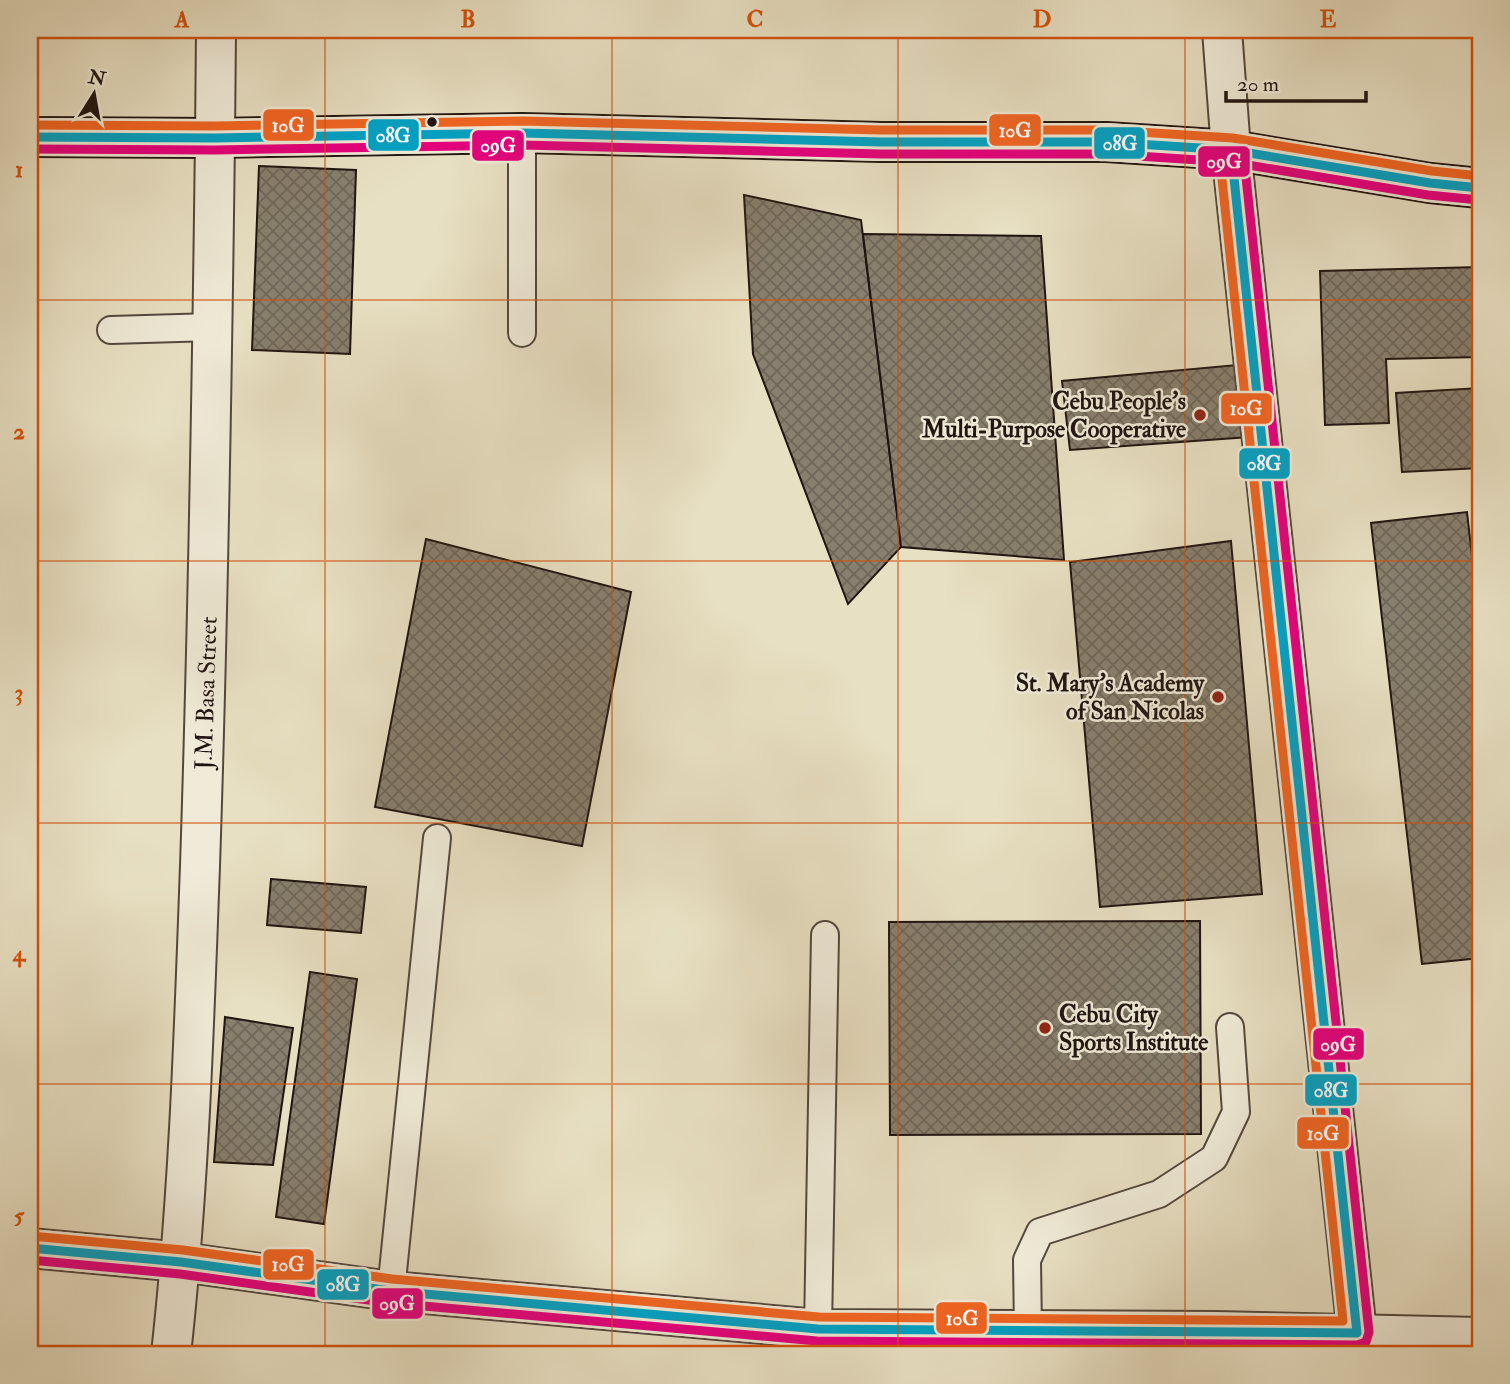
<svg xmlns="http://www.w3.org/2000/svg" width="1510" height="1384" viewBox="0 0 1510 1384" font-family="'IM FELL Double Pica',serif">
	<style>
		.building { fill: url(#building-cross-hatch); stroke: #211511; stroke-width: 2 }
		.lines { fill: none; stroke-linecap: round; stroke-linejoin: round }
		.service-casing { stroke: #53483e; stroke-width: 30 }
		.minor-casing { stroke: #53483e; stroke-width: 42 }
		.tertiary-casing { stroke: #53483e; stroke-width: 42 }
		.secondary-casing { stroke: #211511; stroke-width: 42 }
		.service { stroke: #f0ebd8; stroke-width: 26 }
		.minor { stroke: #f0ebd8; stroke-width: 38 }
		.tertiary { stroke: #f0ebd8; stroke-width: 38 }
		.secondary { stroke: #f0ebd8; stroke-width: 38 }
		.bus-1-casing { stroke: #f0ebd8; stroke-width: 14 }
		.bus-2-casing { stroke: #f0ebd8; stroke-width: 14 }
		.bus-3-casing { stroke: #f0ebd8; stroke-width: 14 }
		.bus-1 { stroke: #02a2c5; stroke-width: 9 }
		.bus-2 { stroke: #e5007d; stroke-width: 9 }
		.bus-3 { stroke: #f26522; stroke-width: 9 }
		.grid { fill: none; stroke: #d4520c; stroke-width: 2; stroke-opacity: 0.55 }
		.bus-dot { fill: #211511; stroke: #f0ebd8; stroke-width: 2.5 }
		.poi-dot { fill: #8f2418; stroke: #f0ebd8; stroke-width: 2.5 }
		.labels { text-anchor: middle; stroke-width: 5; stroke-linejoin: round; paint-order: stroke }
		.poi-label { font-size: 24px; font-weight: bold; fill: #211511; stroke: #f0ebd8; text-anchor: end }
		.street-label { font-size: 24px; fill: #211511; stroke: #f0ebd8 }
		.line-badge { stroke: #f0ebd8; stroke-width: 2.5 }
		.badge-label { font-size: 19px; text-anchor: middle; font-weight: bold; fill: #fff }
		.neatline { fill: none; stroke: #d4520c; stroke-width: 2.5 }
		.grid-label { font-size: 23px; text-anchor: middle; font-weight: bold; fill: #d4520c }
	</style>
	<defs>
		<pattern id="building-cross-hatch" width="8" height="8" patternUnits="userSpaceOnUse" patternTransform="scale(1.75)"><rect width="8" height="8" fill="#887f6e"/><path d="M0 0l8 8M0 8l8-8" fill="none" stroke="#6f6759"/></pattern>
	</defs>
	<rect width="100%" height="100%" fill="#e8e0c3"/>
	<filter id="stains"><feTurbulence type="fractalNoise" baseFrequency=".00286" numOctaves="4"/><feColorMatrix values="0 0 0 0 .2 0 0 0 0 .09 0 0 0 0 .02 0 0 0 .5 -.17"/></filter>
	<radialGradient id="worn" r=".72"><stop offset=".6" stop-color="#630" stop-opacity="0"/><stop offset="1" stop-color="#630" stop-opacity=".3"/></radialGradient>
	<g class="building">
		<path d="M1119,30H1176L1119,33Z"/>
		<path d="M259,166L356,170L350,354L252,350Z"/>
		<path d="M744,195L861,220L901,547L848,604L753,354Z"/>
		<path d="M863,234L1041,236L1064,560L901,547Z"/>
		<path d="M1480,267V357L1386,359L1389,423L1325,425L1320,271Z"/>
		<path d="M1237,365L1249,437L1070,450L1062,381Z"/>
		<path d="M1480,388V468L1402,472L1396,393Z"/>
		<path d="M1467,512L1480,627V958L1422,964L1371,523Z"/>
		<path d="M426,539L631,592L582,846L375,807Z"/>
		<path d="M1231,541L1262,894L1100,907L1070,562Z"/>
		<path d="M271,879L366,887L361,933L267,925Z"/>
		<path d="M1200,921L1201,1134L890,1135L889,922Z"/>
		<path d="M310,972L357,979L324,1224L276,1217Z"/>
		<path d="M225,1017L293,1028L273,1165L214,1162Z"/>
	</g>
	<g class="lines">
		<g class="service-casing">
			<g id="service">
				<path d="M522,133V333"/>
				<path d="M111,330L213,327"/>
				<path d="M391,1291L437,838"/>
				<path d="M818,1329L825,935"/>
				<path d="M1028,1331L1027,1260L1040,1232L1159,1194L1214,1158L1236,1112L1230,1027"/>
			</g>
		</g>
		<g class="minor-casing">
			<g id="minor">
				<path d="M171,1354C189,1192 194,1029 200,866C208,623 212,381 215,138"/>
				<path d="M815,1354L818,1329"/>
			</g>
		</g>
		<g class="tertiary-casing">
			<g id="tertiary">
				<path d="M1222,30L1231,150L1357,1333"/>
				<path d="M215,138L216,30"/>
				<path d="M30,1248L181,1262L391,1291L818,1329L1216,1331L1480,1337"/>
			</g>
		</g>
		<g class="secondary-casing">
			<path id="secondary" d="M30,137L215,138L522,133L881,142H1106L1231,150L1430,183L1480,188"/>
		</g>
		<use href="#service" class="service"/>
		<use href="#minor" class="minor"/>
		<use href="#tertiary" class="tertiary"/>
		<use href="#secondary" class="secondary"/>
		<g class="bus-1-casing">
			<g id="bus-1">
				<path d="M30,137L215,138L522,133L881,142H1106L1231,150L1430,183L1480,188"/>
				<path d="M30,1248L181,1262L391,1291L818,1329L1357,1333L1231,150"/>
			</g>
		</g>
		<g class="bus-2-casing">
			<g id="bus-2">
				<path d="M30,149L215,150L522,145L881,154H1106L1230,162L1428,195L1479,200"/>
				<path d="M30,1260L180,1274L390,1303L817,1341L1357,1345L1366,1342L1369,1332L1243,149"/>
			</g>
		</g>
		<g class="bus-3-casing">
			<g id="bus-3">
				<path d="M30,125L215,126L522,121L881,130H1107L1233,138L1432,171L1480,176"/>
				<path d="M31,1236L183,1250L392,1279L819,1317L1343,1321L1219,151"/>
			</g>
		</g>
		<use href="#bus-1" class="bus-1"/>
		<use href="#bus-2" class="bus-2"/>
		<use href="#bus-3" class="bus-3"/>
	</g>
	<path class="grid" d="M325,30V1354M612,30V1354M898,30V1354M1185,30V1354M30,300H1480M30,561H1480M30,823H1480M30,1084H1480"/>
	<circle class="bus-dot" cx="432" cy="122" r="6"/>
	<g class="poi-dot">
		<circle cx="1200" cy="415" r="7"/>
		<circle cx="1218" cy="697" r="7"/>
		<circle cx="1045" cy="1028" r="7"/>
	</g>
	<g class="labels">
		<g class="poi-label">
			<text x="1186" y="409">Cebu People's<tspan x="1186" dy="28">Multi-Purpose Cooperative</tspan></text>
			<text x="1204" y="691">St. Mary’s Academy<tspan x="1204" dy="28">of San Nicolas</tspan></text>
			<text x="1059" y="1022" text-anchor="start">Cebu City<tspan x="1059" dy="28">Sports Institute</tspan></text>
		</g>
		<g class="street-label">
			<text transform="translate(206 693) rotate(-88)" y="8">J.M. Basa Street</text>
		</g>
	</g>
	<g class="line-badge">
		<rect x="262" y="108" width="53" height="34" rx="7" fill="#f26522"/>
		<rect x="988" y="113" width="54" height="34" rx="7" fill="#f26522"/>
		<rect x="367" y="118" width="53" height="34" rx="7" fill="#02a2c5"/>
		<rect x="1093" y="126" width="53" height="34" rx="7" fill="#02a2c5"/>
		<rect x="471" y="129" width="54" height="33" rx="7" fill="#e5007d"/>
		<rect x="1197" y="145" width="54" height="33" rx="7" fill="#e5007d"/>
		<rect x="1220" y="392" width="53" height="33" rx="7" fill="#f26522"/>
		<rect x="1238" y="447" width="53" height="33" rx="7" fill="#02a2c5"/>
		<rect x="1312" y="1027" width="53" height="34" rx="7" fill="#e5007d"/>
		<rect x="1304" y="1073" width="54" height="34" rx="7" fill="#02a2c5"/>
		<rect x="1296" y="1116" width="54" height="34" rx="7" fill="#f26522"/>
		<rect x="262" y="1248" width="53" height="33" rx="7" fill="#f26522"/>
		<rect x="316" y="1268" width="54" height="33" rx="7" fill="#02a2c5"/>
		<rect x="371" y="1287" width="53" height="33" rx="7" fill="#e5007d"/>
		<rect x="935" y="1301" width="53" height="34" rx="7" fill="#f26522"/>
	</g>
	<g class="badge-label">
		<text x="288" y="132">10G</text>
		<text x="1015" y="137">10G</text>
		<text x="393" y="142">08G</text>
		<text x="1120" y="150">08G</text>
		<text x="498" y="152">09G</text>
		<text x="1224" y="168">09G</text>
		<text x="1246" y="415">10G</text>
		<text x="1264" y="470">08G</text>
		<text x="1338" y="1051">09G</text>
		<text x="1331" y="1097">08G</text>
		<text x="1323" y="1140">10G</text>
		<text x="288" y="1271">10G</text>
		<text x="343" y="1291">08G</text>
		<text x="397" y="1310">09G</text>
		<text x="962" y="1325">10G</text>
	</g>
	<rect width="1510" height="1384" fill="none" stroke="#e8e0c3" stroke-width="77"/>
	<g transform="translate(94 94) rotate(11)" stroke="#f0ebd8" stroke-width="5" paint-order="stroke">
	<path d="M0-5L12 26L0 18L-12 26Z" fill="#211511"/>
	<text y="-10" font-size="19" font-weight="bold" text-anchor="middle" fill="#211511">N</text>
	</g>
	<path d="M1226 91v10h140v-10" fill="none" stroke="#211511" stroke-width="3.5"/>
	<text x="1237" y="91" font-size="21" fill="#211511" stroke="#f0ebd8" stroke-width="5" paint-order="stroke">20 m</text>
	<rect x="38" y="38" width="1434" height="1308" class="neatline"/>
	<g class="grid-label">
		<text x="182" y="27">A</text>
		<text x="468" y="27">B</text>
		<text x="755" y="27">C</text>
		<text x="1042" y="27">D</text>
		<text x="1328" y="27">E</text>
		<text x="19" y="177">1</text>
		<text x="19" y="439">2</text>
		<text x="19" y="700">3</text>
		<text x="19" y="961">4</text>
		<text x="19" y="1223">5</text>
	</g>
	<rect width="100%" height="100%" filter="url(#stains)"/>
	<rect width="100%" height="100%" fill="url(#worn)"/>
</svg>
